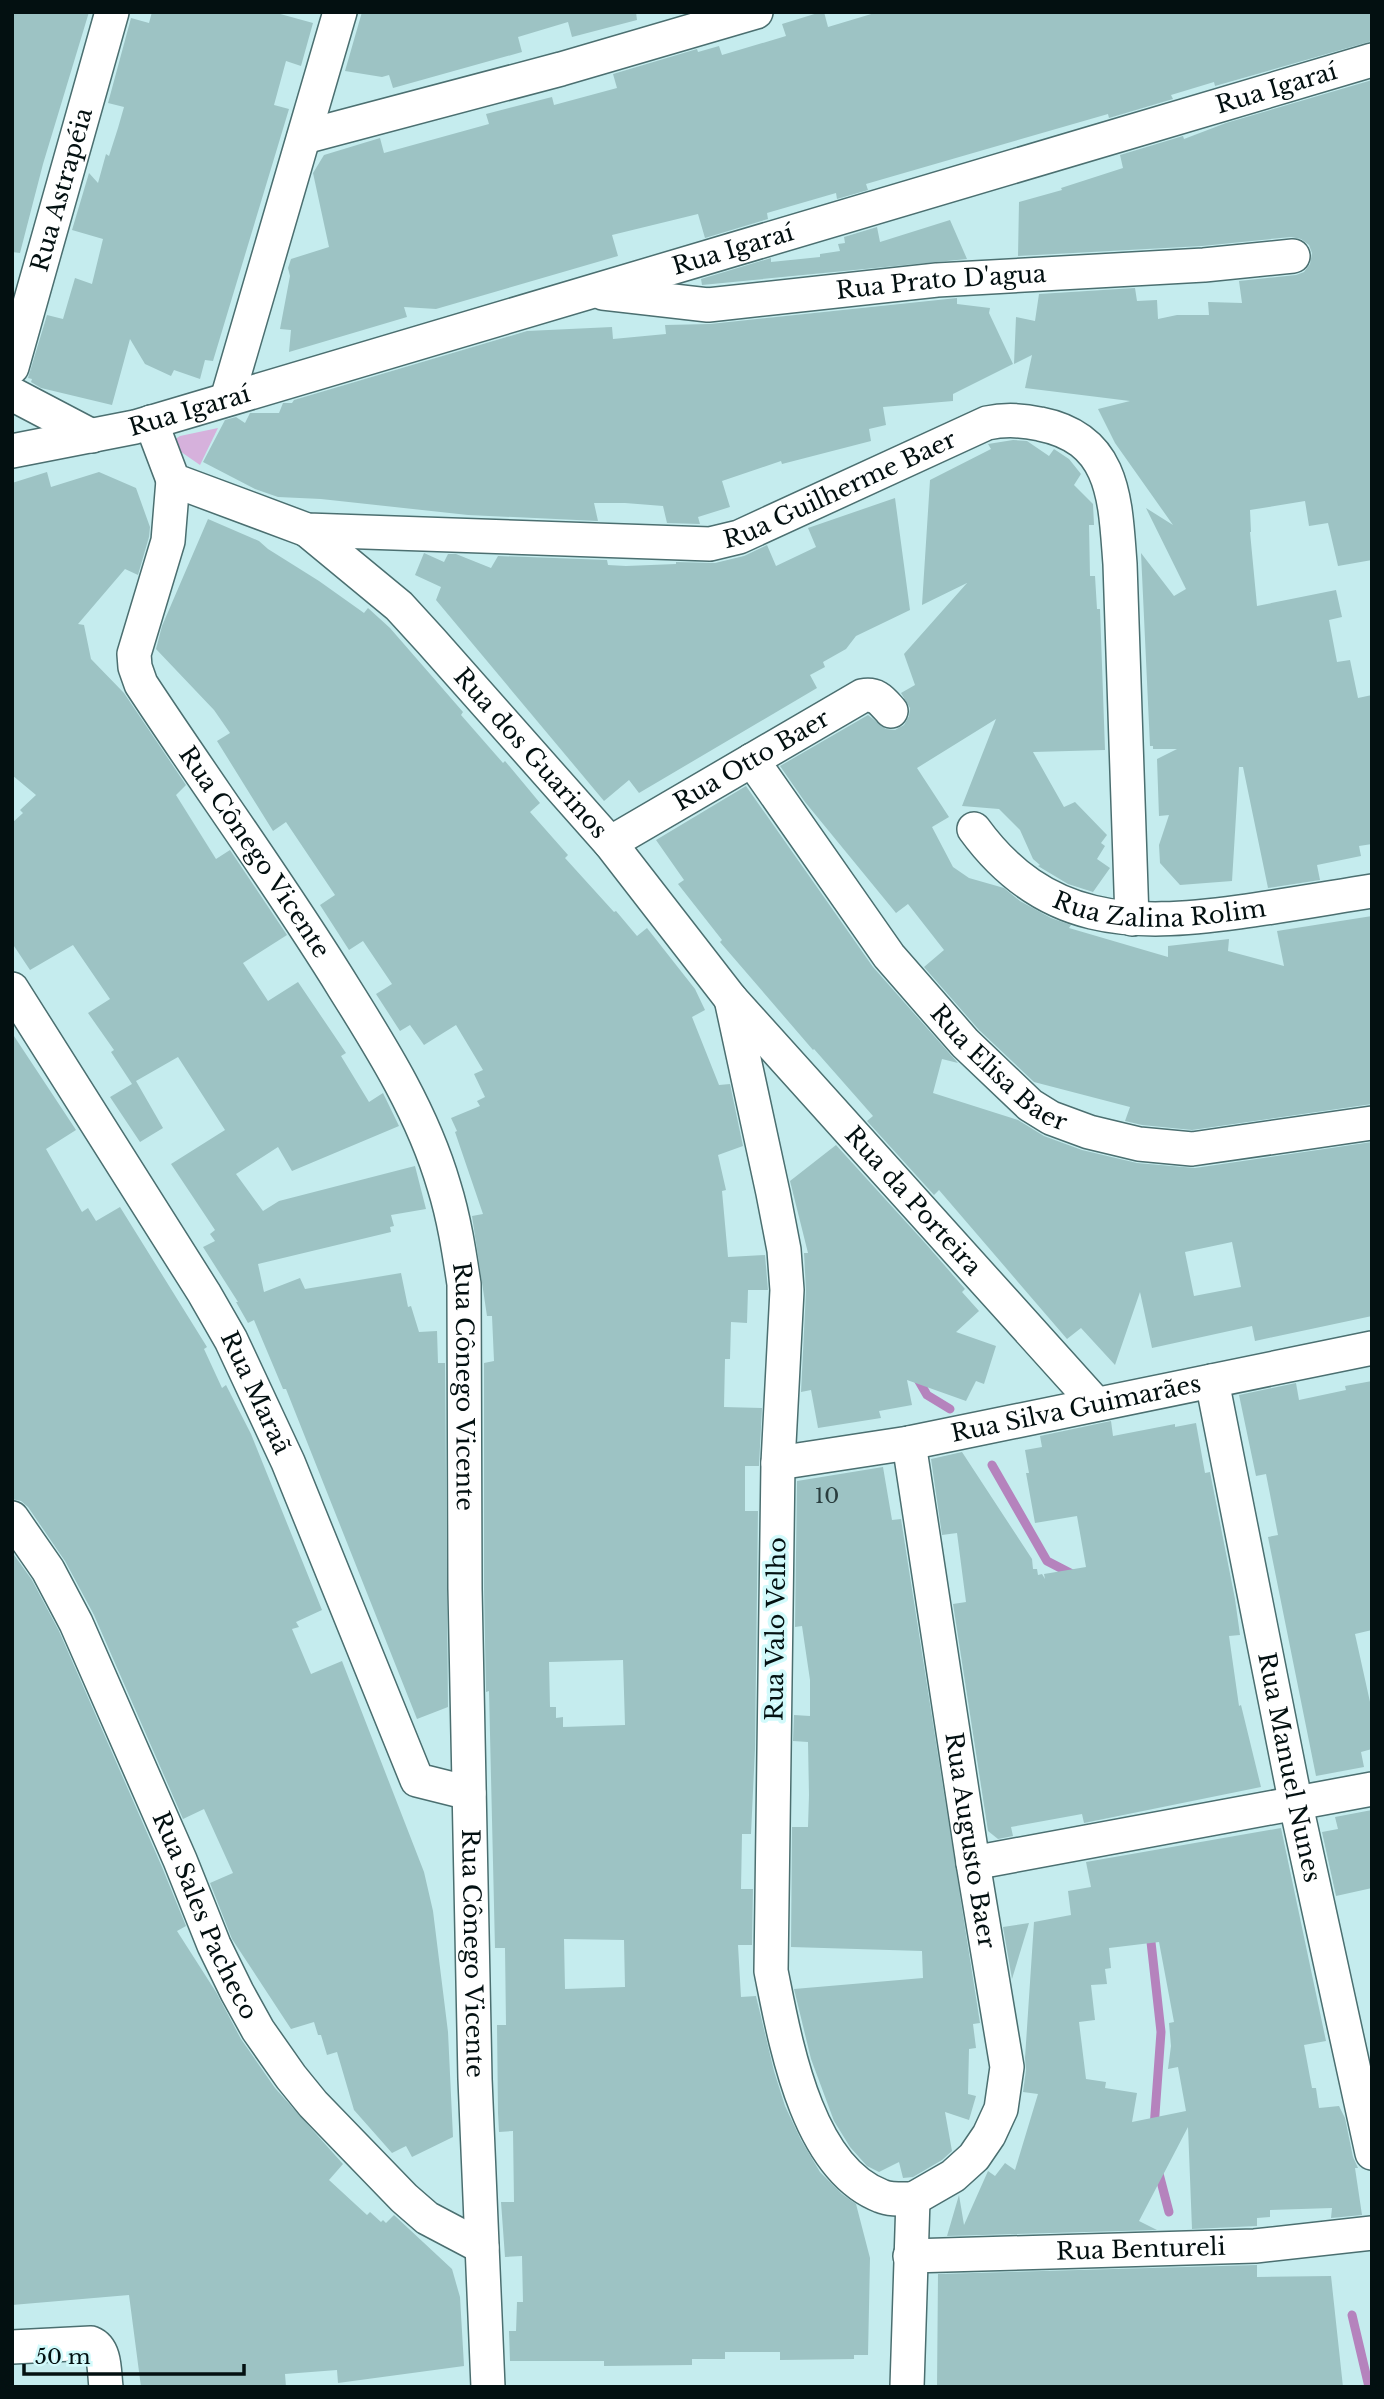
<svg xmlns="http://www.w3.org/2000/svg" width="1384" height="2399" viewBox="0 0 1384 2399" font-family="'Libre Baskerville',serif">
	<style>
		.green { fill: #d6b1dc }
		.lines { fill: none; stroke-linecap: round; stroke-linejoin: round }
		.stream { stroke: #b583bd; stroke-width: 9 }
		.building { fill: #9dc3c4; fill-rule: evenodd }
		.street-casing { stroke: #4b6f70; stroke-width: 36 }
		.street { stroke: #fff; stroke-width: 33 }
		.labels { text-anchor: middle; stroke-width: 7; stroke-linejoin: round; paint-order: stroke }
		.number-label { font-size: 21px; fill: #2a3d3e }
		.street-label { font-size: 24px; fill: #031011; stroke: #d2fafb }
	</style>
	<rect width="100%" height="100%" fill="#c5ecee"/>
	<path class="green" d="M218,428L200,465L174,447L171,442L180,436Z"/>
	<g class="lines">
		<g class="stream">
			<path d="M916,1376L927,1395L950,1409"/>
			<path d="M992,1465L1047,1561L1074,1575"/>
			<path d="M1150,1933L1161,2032L1154,2128"/>
			<path d="M1158,2170L1169,2212"/>
			<path d="M1352,2315L1369,2387"/>
		</g>
	</g>
	<g class="building">
		<path d="M12,12H89L43,164L20,253L12,252Z"/>
		<path d="M152,12H273L313,23L301,66L286,61L274,105L289,109L213,361L205,360L200,379L174,370L171,376L145,364L130,339L112,405L41,388L31,382L32,379L28,378L47,315L63,319L75,278L92,284L103,239L72,230L89,173L98,183L106,154L109,156L118,128L124,107L108,103L131,18L149,23Z"/>
		<path d="M362,12H636L637,20L572,37L568,22L518,37L522,52L393,88L389,75L382,77L345,71Z"/>
		<path d="M821,12H824L828,27L878,12H1372V41L1215,86L1214,82L1171,95L1173,99L1109,118L1108,114L866,184L868,190L837,199L836,193L767,213L768,219L705,238L698,214L612,235L618,256L436,309L404,307L407,317L289,352L291,330L280,329L290,276L288,268L291,259L329,247L313,173L324,155L380,138L384,153L489,124L486,114L552,97L554,105L617,88L613,74L697,49L698,52L719,46L722,55L786,36L782,24Z"/>
		<path d="M1372,80V560L1338,566L1328,523L1309,526L1305,501L1250,510L1251,532H1250L1257,606L1336,590L1342,617L1329,620L1337,662L1350,660L1358,698L1372,695V844L1359,846L1361,856L1317,865L1320,880L1268,888L1243,767H1239L1232,881L1180,885L1160,863L1159,845L1169,815L1159,816L1157,759L1177,749H1153V746H1150L1141,553L1174,596L1186,589L1146,508L1173,525L1115,443L1098,409L1130,401L1025,388L1032,355L1014,364L1016,317L1035,321L1039,294L1135,288L1137,301L1157,300L1158,319L1177,315H1209L1208,302L1242,303L1239,281L1296,275L1304,272L1310,264L1312,253L1309,245L1301,239L1291,237L1202,246L1018,256L1019,202L1062,190L1061,188L1123,168L1120,155L1183,136L1184,139L1226,123Z"/>
		<path d="M950,220L967,259L702,285L701,279L771,258V262L820,257V254L840,251L838,244L845,243L844,237L877,227L880,242Z"/>
		<path d="M957,298V304L990,308L989,313L1013,364L953,394V401L883,407L886,425L869,429L871,441L782,464L781,461L722,481L730,507L698,517L700,524L667,523L663,506L625,503H594L598,521L468,515L321,499L278,497L255,489L203,462L225,420L236,417L245,423L250,413H279L283,403H292L294,400L527,331L612,327L613,339L666,334L665,325L710,324Z"/>
		<path d="M1013,440L1027,441L1049,456L1054,449L1069,459L1081,474L1074,485L1093,504L1094,525H1089L1090,576H1095L1097,609H1100L1105,750L1033,752L1064,807L1075,802L1107,835L1101,843L1105,846L1097,859L1110,868L1093,892L1068,884L1038,866L1040,865L1033,859L1020,830L999,809L962,806L996,719L917,768L949,817L932,827L953,867L969,878L1004,888L1020,901L1051,918L1071,925L1069,928L1168,957V946L1229,939L1228,951L1284,966L1277,931L1372,916V1104L1192,1130L1142,1125L1125,1121L1130,1107L1034,1082L979,1030L924,967L944,950L908,904L896,913L805,802L780,766L868,715L886,729L895,730L904,725L909,716L910,708L901,693L915,685L904,654L967,583L922,605L930,480L991,449L988,444Z"/>
		<path d="M47,472L51,487L99,472L136,488L150,527L149,537L138,575L125,569L78,624L84,625L91,659L124,693L186,785L176,795L216,859L230,850L287,935L243,963L268,1001L298,982L346,1053L341,1056L369,1102L383,1093L399,1126L292,1171L278,1147L236,1174L263,1211L279,1201L415,1166L426,1209L391,1215L394,1226L390,1227L391,1232L258,1264L264,1292L300,1278L305,1289L401,1273L408,1307L411,1306L419,1332L437,1331L438,1363H445L448,1707L417,1719L286,1389H283L254,1320L248,1323L236,1302H238L203,1247L215,1241L210,1234L215,1230L171,1164L225,1130L178,1057L136,1081L163,1128L140,1142L110,1097L132,1084L111,1052L114,1050L88,1013L110,999L73,945L30,970L12,943V823L23,813L20,810L36,795L12,775V483Z"/>
		<path d="M895,498L910,610L856,636L846,649L823,662L825,667L810,675L817,688L639,793L629,780L604,801L436,600L441,587L415,575L424,553L444,562L448,554H456L491,568L498,556L607,560L608,565L626,566L676,564V562L715,563L744,556L767,545L776,566L816,547L808,528Z"/>
		<path d="M208,519L259,541L268,549L319,581L364,613L368,608L390,628L463,712L461,715L503,763L505,761L540,803L530,812L568,855L565,858L614,912L616,911L637,936L647,928L695,989L705,1010L692,1017L719,1085L730,1084L743,1146L718,1155L726,1190L722,1191L728,1257L765,1255L768,1290H748L747,1323L731,1322L730,1359H725L724,1407L762,1408L759,1466H745V1511H758L755,1749L751,1834H742L741,1889H753L752,1945H738L741,1997L756,1996L774,2071L785,2106L801,2140L820,2172L842,2194L856,2204L870,2258L868,2355H854V2359L780,2360V2352H725V2359H692V2365L604,2366V2361H510L509,2331H516L517,2302H523L522,2256L505,2257L501,2202H514L513,2131L499,2132L498,2113L497,2025H506L505,1948H495L489,1691L486,1692L484,1589V1363L494,1361L492,1316H487L472,1216L483,1214L455,1132L457,1131L451,1118L480,1106L477,1101L485,1097L474,1074L483,1070L456,1025L424,1045L410,1025L400,1031L376,994L392,984L363,941L349,950L320,905L335,895L286,822L273,831L217,741L230,733L214,710L156,649L162,626ZM623,1660L625,1725L563,1727V1717L556,1718V1707H550L549,1662ZM564,1939L624,1940L625,1987L565,1989Z"/>
		<path d="M746,786L873,967L958,1063L942,1059L933,1093L1018,1120L1044,1136L1082,1150L1137,1163L1195,1168L1372,1142V1316L1255,1341L1252,1326L1152,1348L1140,1292L1115,1365L1081,1328L1067,1339L939,1190L934,1195L867,1121L873,1116L814,1049L813,1050L720,942L722,940L678,884L684,880L656,840ZM1232,1242L1241,1287L1194,1296L1185,1252Z"/>
		<path d="M12,1033L76,1130L46,1149L82,1212L88,1208L96,1221L120,1207L207,1347L204,1349L222,1388L226,1385L251,1434L322,1610L296,1622L299,1627L292,1629L311,1674L342,1661L424,1872L433,1911L448,2032L453,2137L412,2157L406,2146L392,2153L354,2110L337,2052L327,2055L321,2035H318L314,2022L291,2029L232,1939L210,1883L233,1873L204,1809L183,1819L94,1615L65,1561L28,1507L21,1501L12,1499Z"/>
		<path d="M836,1145L926,1244L965,1289L962,1292L979,1311L956,1332L996,1346L984,1384L976,1381L966,1401L907,1380L912,1405L879,1411L881,1418L818,1428L811,1390L801,1392L806,1291L804,1253H808L790,1181Z"/>
		<path d="M1372,1381V1630L1355,1634L1372,1711V1749L1361,1752L1364,1767L1316,1776L1268,1537L1278,1535L1266,1474L1256,1476L1239,1395L1296,1383L1299,1400L1346,1390L1345,1386Z"/>
		<path d="M1111,1421L1113,1436L1175,1424V1427L1196,1423L1205,1473L1210,1472L1235,1599L1240,1635L1229,1636L1239,1706L1241,1705L1261,1787L1084,1823L1082,1814L1011,1827L1013,1836L998,1839L988,1831L953,1604L966,1602L957,1533L942,1535L931,1459L962,1452L1032,1559L1033,1569H1037L1038,1575L1042,1574L1045,1579L1044,1574L1086,1567L1077,1516L1035,1523L1026,1473H1029L1025,1450L1042,1447L1040,1436Z"/>
		<path d="M883,1467L892,1520L901,1519L980,2023L973,2024L976,2048L969,2049L968,2094L976,2096L969,2120L945,2112L952,2151L942,2160L913,2177L903,2178L899,2162L879,2172L867,2166L850,2147L834,2121L811,2059L794,1989L923,1978L922,1951L791,1947L792,1827H808L809,1795L808,1742L793,1741L794,1715L810,1716V1680L802,1626L795,1627L797,1481Z"/>
		<path d="M12,1552L32,1580L59,1631L162,1867L186,1926L177,1931L216,1992L241,2039L275,2088L343,2164L329,2180L367,2215L370,2212L381,2222L383,2220L386,2223L394,2215L452,2269L460,2297L464,2366L338,2383L337,2370L285,2374L286,2387H141L129,2295L12,2305Z"/>
		<path d="M1372,1810V1888L1336,1896L1322,1832L1338,1829L1335,1817Z"/>
		<path d="M1281,1828L1326,2041L1304,2045L1312,2088H1316L1319,2108L1339,2106L1345,2118L1353,2157L1358,2168H1355L1362,2215L1331,2218L1332,2208L1270,2210V2217L1257,2218V2226L1192,2229L1188,2127L1139,2221L1157,2230L947,2236L959,2195L964,2225L988,2171L995,2176L1005,2163L1015,2170L1038,2094L1023,2092L1026,2070L1025,2058L1034,1922L1071,1915L1068,1891L1091,1887L1086,1862ZM1159,1942L1174,2022L1169,2023L1171,2046L1168,2069L1178,2067L1186,2111L1132,2122L1137,2093L1105,2088L1106,2082L1086,2079L1079,2022L1095,2020L1091,1985L1107,1984L1105,1969L1111,1968L1109,1948Z"/>
		<path d="M1029,1923L1012,1979L1003,1927Z"/>
		<path d="M1257,2265V2277L1331,2276L1343,2387H937L938,2274Z"/>
	</g>
	<g class="lines">
		<g class="street-casing">
			<g id="street">
				<path d="M304,137L561,69L756,12"/>
				<path id="s1" d="M603,293L708,305L937,280L1204,265L1293,256"/>
				<path id="s2" d="M12,367L112,12"/>
				<path d="M12,394L92,436"/>
				<path d="M227,399L340,12"/>
				<path id="s3" d="M151,422L173,480L307,530L710,544L739,537L987,423C1006,419 1022,420 1040,424C1116,439 1115,501 1120,564L1132,919"/>
				<path id="s4" d="M12,451L135,427L1372,60"/>
				<path id="s5" d="M173,480L168,541L134,654L135,667L141,684C208,786 280,884 344,988C383,1050 423,1114 444,1186C454,1218 459,1251 464,1284L465,1589L475,2079L488,2387"/>
				<path id="s6" d="M307,530L399,606L431,641L610,843L731,999L1096,1404"/>
				<path id="s7" d="M752,760L889,956L965,1043L1030,1105L1051,1118L1089,1132L1139,1144L1192,1149L1372,1123"/>
				<path id="s8" d="M974,829C1044,925 1131,927 1239,912C1283,906 1328,898 1372,891"/>
				<path id="s9" d="M610,843L862,696C877,693 882,701 891,711"/>
				<path id="s10" d="M12,989L204,1293L231,1340L288,1462L417,1780L469,1793"/>
				<path d="M731,999L773,1193L784,1250L787,1290L778,1463L771,1971C785,2040 806,2167 881,2196C890,2200 903,2199 913,2199"/>
				<path id="s11" d="M1212,1381L1296,1805L1372,2153"/>
				<path id="s12" d="M909,1443L973,1863L1007,2067L1001,2109L989,2135L974,2157L953,2176L913,2199"/>
				<path id="s13" d="M778,1463L909,1443L1372,1348"/>
				<path id="s14" d="M12,1518L48,1570L76,1623L180,1860L214,1945L237,1992L258,2030L291,2077L313,2104L404,2198L427,2218L482,2247"/>
				<path d="M973,1863L1372,1789"/>
				<path id="s15" d="M910,2256L1255,2246L1372,2233"/>
				<path d="M12,2347L91,2343C106,2349 104,2372 106,2387"/>
				<path d="M907,2387L913,2199"/>
			</g>
		</g>
		<use href="#street" class="street"/>
	</g>
	<g class="labels">
		<g class="number-label">
			<text x="827" y="1503">10</text>
		</g>
		<g class="street-label">
			<text dy="8" stroke="none"><textPath href="#s4" startOffset="1316">Rua Igaraí</textPath></text>
			<text dy="8" stroke="none"><textPath href="#s2" startOffset="184">Rua Astrapéia</textPath></text>
			<text dy="8" stroke="none"><textPath href="#s4" startOffset="749">Rua Igaraí</textPath></text>
			<text dy="8" stroke="none"><textPath href="#s1" startOffset="340">Rua Prato D'agua</textPath></text>
			<text dy="8" stroke="none"><textPath href="#s4" startOffset="182">Rua Igaraí</textPath></text>
			<text dy="8" stroke="none"><textPath href="#s3" startOffset="749">Rua Guilherme Baer</textPath></text>
			<text dy="8" stroke="none"><textPath href="#s6" startOffset="317">Rua dos Guarinos</textPath></text>
			<text dy="8" stroke="none"><textPath href="#s9" startOffset="164">Rua Otto Baer</textPath></text>
			<text dy="8" stroke="none"><textPath href="#s5" startOffset="413">Rua Cônego Vicente</textPath></text>
			<text dy="8" stroke="none"><textPath href="#s8" startOffset="215">Rua Zalina Rolim</textPath></text>
			<text dy="8" stroke="none"><textPath href="#s7" startOffset="397">Rua Elisa Baer</textPath></text>
			<text dy="8" stroke="none"><textPath href="#s6" startOffset="906">Rua da Porteira</textPath></text>
			<text dy="8" stroke="none"><textPath href="#s5" startOffset="1001">Rua Cônego Vicente</textPath></text>
			<text dy="8" stroke="none"><textPath href="#s10" startOffset="472">Rua Maraã</textPath></text>
			<text dy="8" stroke="none"><textPath href="#s13" startOffset="303">Rua Silva Guimarães</textPath></text>
			<text transform="translate(776 1629) rotate(-89)" y="8">Rua Valo Velho</text>
			<text dy="8" stroke="none"><textPath href="#s11" startOffset="394">Rua Manuel Nunes</textPath></text>
			<text dy="8" stroke="none"><textPath href="#s12" startOffset="402">Rua Augusto Baer</textPath></text>
			<text dy="8" stroke="none"><textPath href="#s14" startOffset="443">Rua Sales Pacheco</textPath></text>
			<text dy="8" stroke="none"><textPath href="#s5" startOffset="1568">Rua Cônego Vicente</textPath></text>
			<text dy="8" stroke="none"><textPath href="#s15" startOffset="231">Rua Bentureli</textPath></text>
		</g>
	</g>
	<rect width="1384" height="2399" fill="none" stroke="#031011" stroke-width="28"/>
	<path d="M24 2364v10h220v-10" fill="none" stroke="#031011" stroke-width="3.5"/>
	<text x="35" y="2364" font-size="21" fill="#031011" stroke="#d2fafb" stroke-width="5" paint-order="stroke">50 m</text>
</svg>
